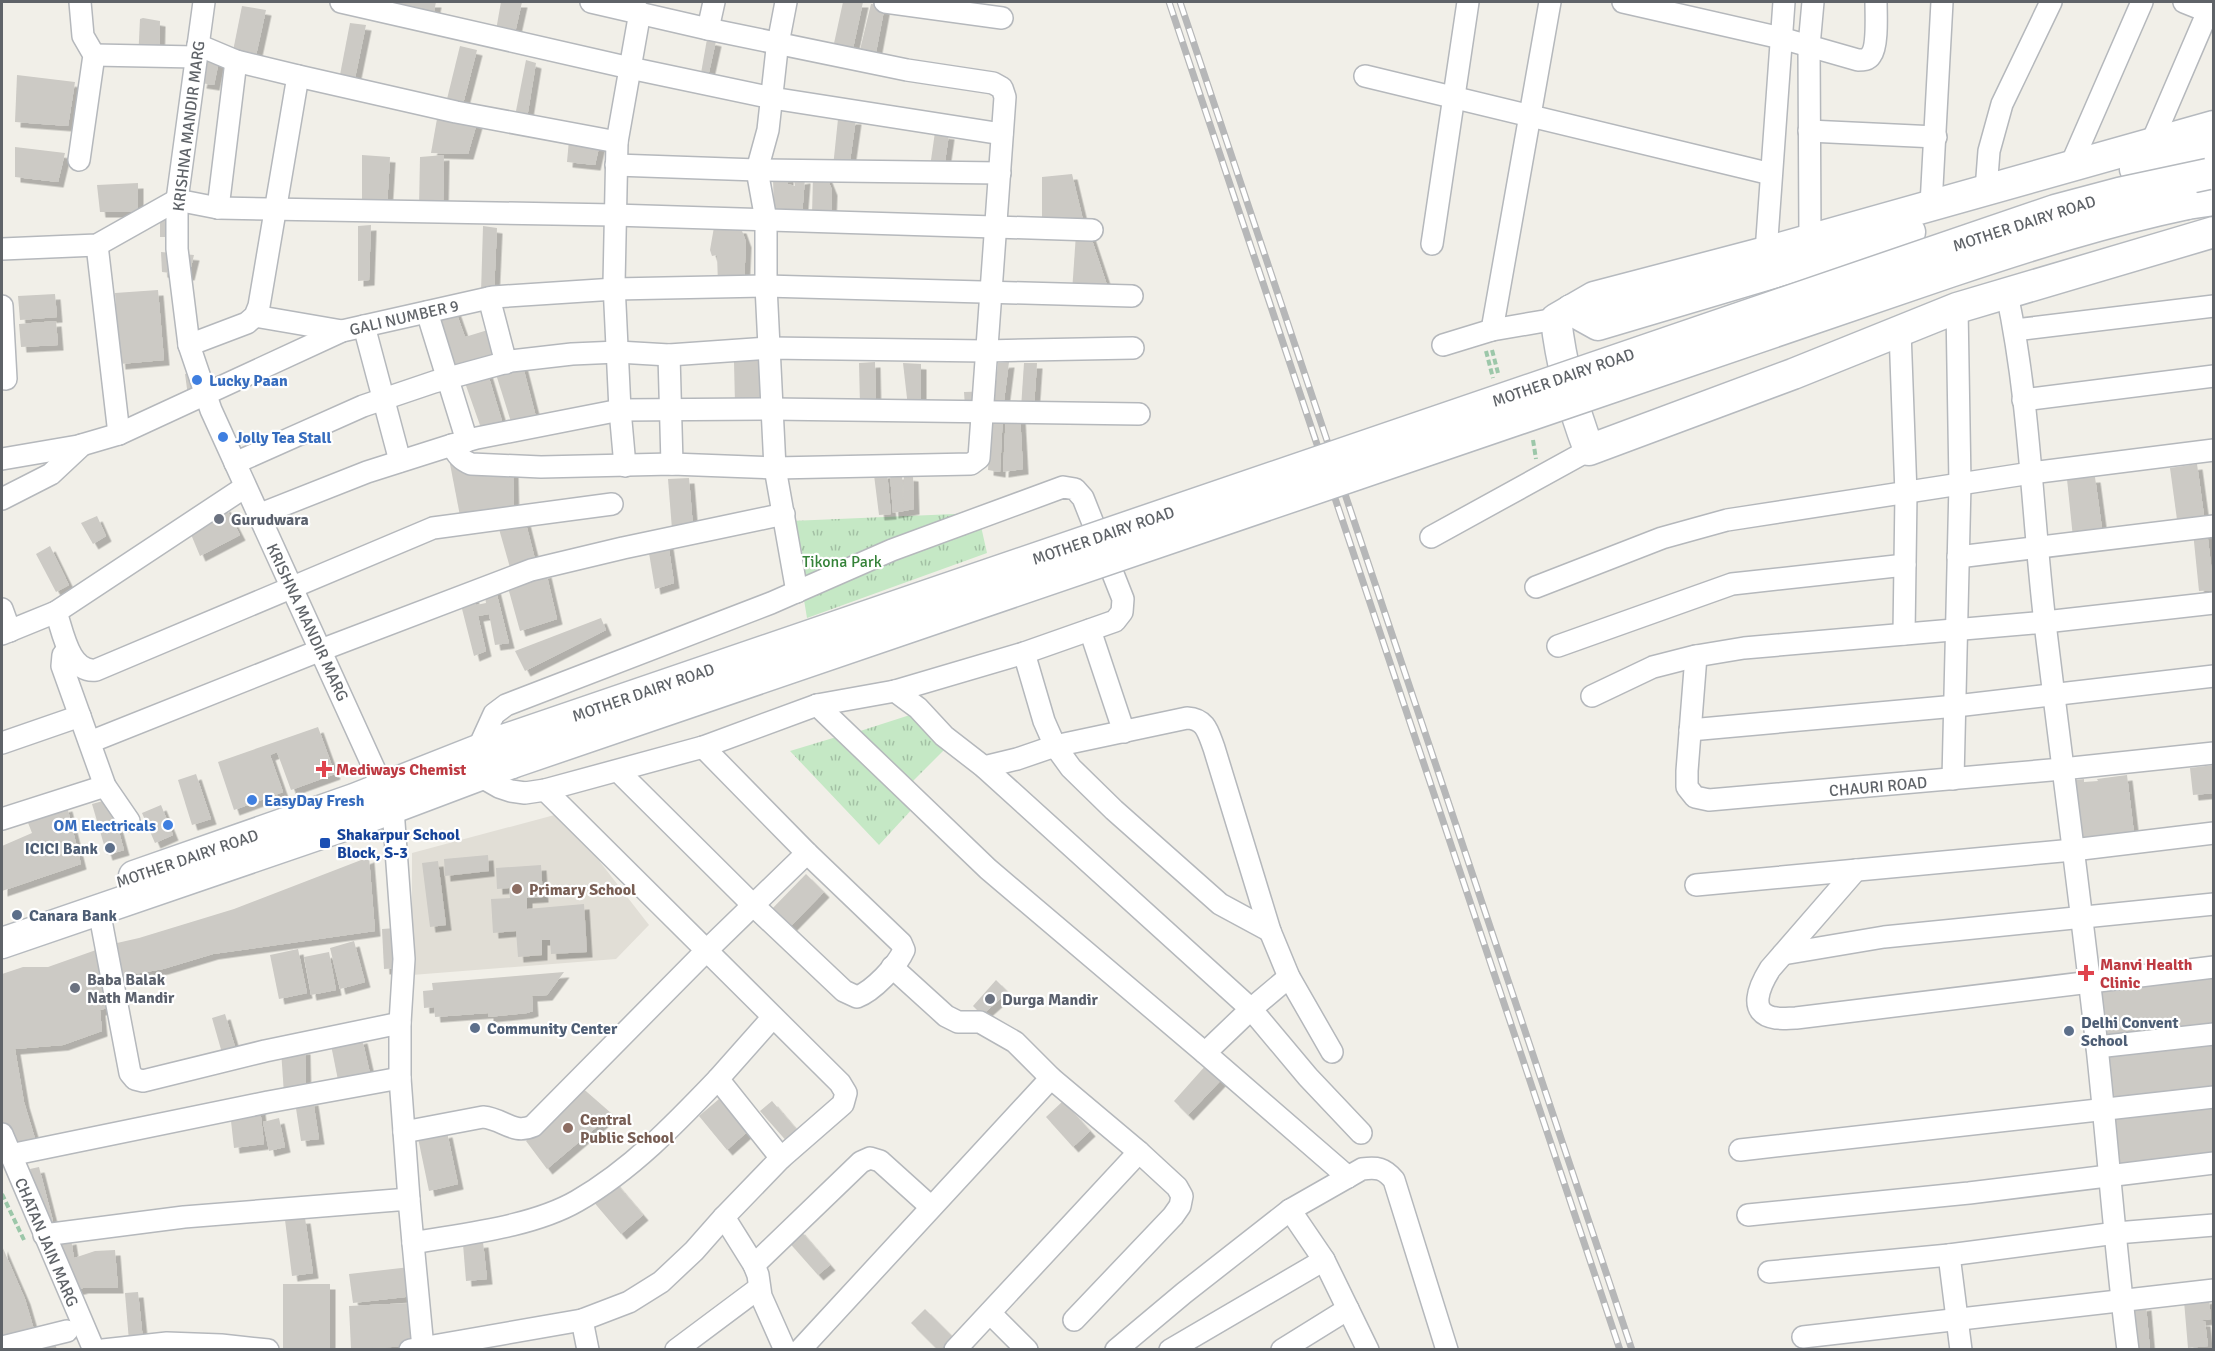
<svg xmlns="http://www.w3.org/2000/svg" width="2215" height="1351" viewBox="0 0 2215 1351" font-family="Signika,sans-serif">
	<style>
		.education { fill: #e1ded6 }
		.park { fill: url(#park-tufts) }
		.building { fill: #cccac5; filter: url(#shadow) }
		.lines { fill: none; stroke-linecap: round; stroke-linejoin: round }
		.street-casing { stroke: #b5b8bc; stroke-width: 24 }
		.secondary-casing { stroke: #b6babf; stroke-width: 33 }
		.path { stroke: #9cc7a9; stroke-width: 4; stroke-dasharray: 6 3; stroke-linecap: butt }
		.street { stroke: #fff; stroke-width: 21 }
		.secondary { stroke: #fff; stroke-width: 30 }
		.rail-casing { stroke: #b6b7b8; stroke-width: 7 }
		.rail { stroke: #fff; stroke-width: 4.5; stroke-dasharray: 14; stroke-linecap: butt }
		.secondary-bridge-casing { stroke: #b6babf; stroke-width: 33; stroke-linecap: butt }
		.secondary-bridge { stroke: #fff; stroke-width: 30 }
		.shop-dot { fill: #3f7fe0; stroke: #fff; stroke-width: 2 }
		.worship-dot { fill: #6b7280; stroke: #fff; stroke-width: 2 }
		.health-dot { fill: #e0444e; stroke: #fff; stroke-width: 2 }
		.transit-dot { fill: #1a4fb4; stroke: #fff; stroke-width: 2 }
		.service-dot { fill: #5c6f8a; stroke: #fff; stroke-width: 2 }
		.education-dot { fill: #8d6e63; stroke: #fff; stroke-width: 2 }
		.labels { text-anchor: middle; stroke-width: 4.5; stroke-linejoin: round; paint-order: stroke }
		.street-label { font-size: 16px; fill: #5f6368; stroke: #fff }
		.shop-label { font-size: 16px; font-weight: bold; fill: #366cbe; stroke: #fff; text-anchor: start }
		.worship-label { font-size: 16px; font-weight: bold; fill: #5b616d; stroke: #fff; text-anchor: start }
		.park-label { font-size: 16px; fill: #348238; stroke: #fff }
		.health-label { font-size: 16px; font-weight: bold; fill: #be3a42; stroke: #fff; text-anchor: start }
		.transit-label { font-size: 16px; font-weight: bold; fill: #164399; stroke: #fff; text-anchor: start }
		.service-label { font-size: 16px; font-weight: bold; fill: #4e5e75; stroke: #fff; text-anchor: start }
		.education-label { font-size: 16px; font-weight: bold; fill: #785e54; stroke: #fff; text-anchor: start }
	</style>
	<defs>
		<pattern id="park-tufts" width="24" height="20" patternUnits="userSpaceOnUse" patternTransform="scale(1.5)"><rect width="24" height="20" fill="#c5e8c5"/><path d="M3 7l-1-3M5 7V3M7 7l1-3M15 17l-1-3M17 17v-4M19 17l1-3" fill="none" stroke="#a3c0a4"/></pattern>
		<filter id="shadow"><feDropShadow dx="5.5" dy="5.5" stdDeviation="0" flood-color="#0004"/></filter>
	</defs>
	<rect width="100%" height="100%" fill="#f1efe8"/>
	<path class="education" d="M562,813L649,925L616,959L412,975V853Z"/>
	<g class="park">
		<path d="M978,513L987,553L807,618L791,521Z"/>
		<path d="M913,714L949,745L910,784L854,733Z"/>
		<path d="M843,735L914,807L879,845L790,751Z"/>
	</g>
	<g class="building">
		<path d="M379,2H436L432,21Z"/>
		<path d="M501,2H522L514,37L495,36Z"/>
		<path d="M843,2H863L852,53L833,48Z"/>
		<path d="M871,4L885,5L875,58L859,54Z"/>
		<path d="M242,6L266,10L255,60L232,56Z"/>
		<path d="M143,18L160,21L159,62L138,61L140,19Z"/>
		<path d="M350,23L366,25L354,83L339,80Z"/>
		<path d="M707,39L716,41L707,81L700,79Z"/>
		<path d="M460,46L477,50L463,104L447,99Z"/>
		<path d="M206,59L219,61L214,85L201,83Z"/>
		<path d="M526,60L536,63L527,118L515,116Z"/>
		<path d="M17,75L75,82L68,126L15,122Z"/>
		<path d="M438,113L477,123L468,154L431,153Z"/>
		<path d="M838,119H856L849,168L833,167Z"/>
		<path d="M935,132L949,134L944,169L930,167Z"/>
		<path d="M569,140L600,143L595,165L567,162Z"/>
		<path d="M15,147L65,153L58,182L15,177Z"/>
		<path d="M362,155L390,157L387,207L362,206Z"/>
		<path d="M444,155L443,208H419L420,157Z"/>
		<path d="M1072,174L1084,224L1042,220V177Z"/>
		<path d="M826,175L832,190L831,216L812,215L813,176Z"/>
		<path d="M788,176V184L795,186L794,180L805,178L802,216L774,215L773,177Z"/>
		<path d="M138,183V212H100L97,185Z"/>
		<path d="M183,210V237H160V211Z"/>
		<path d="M371,225L369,280L358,281V226Z"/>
		<path d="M483,226L497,228L494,293H481Z"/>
		<path d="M714,227L741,228L746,242L744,285L718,284L717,255L712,256L710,250Z"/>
		<path d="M1076,234H1090L1110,294L1072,292Z"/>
		<path d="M161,252L194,255L189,275L162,272Z"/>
		<path d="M158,290L164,360L120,364L115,293Z"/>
		<path d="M55,294L57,317L20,320L18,296Z"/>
		<path d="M455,309L465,337L491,329L501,354L447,368L431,315Z"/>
		<path d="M56,321L58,345L21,347L19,324Z"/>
		<path d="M765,356L763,405L735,404L734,362Z"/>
		<path d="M875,362L876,408L860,406L859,363Z"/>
		<path d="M1009,362L1003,409L965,407L964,392L995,391L998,363Z"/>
		<path d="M522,363L536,417L511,422L495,371Z"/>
		<path d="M903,363L921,364V407H908Z"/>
		<path d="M1024,363H1037L1034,407L1021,408Z"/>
		<path d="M206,368L211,386L188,396L185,374Z"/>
		<path d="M487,371L502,421L481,428L464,380Z"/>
		<path d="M992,413L1003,414L1000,472L988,470Z"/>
		<path d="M1006,413L1020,414L1023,469L1003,472Z"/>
		<path d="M450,464L513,469L514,515L461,521Z"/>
		<path d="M2197,464L2205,523L2178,527L2170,468Z"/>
		<path d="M887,472L891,514L879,515L874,475Z"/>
		<path d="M890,474H902L903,504L904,475L913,476L914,509L893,513Z"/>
		<path d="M2095,477L2103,536L2073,538L2067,479Z"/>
		<path d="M689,478L693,527L672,529L668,479Z"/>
		<path d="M225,506L240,535L200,556L190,532Z"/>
		<path d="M97,516L106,536L93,544L81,523Z"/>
		<path d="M524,516L536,563L511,571L497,522Z"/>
		<path d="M2207,531L2214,590L2199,591L2193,532Z"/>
		<path d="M668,543L674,583L655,589L648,547Z"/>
		<path d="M50,546L69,585L56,592L36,554Z"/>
		<path d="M546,572L557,619L520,631L507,584Z"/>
		<path d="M495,587L509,643L495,645L489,614L478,616L486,651L474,656L460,601L473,596L476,605L486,603L484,591Z"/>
		<path d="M601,618L606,630L525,671L515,651Z"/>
		<path d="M318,727L335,774L291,790L277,752L270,755L283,792L234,810L218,762Z"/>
		<path d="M2214,765V793L2193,795L2190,768Z"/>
		<path d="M196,774L211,819L192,825L178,780Z"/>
		<path d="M2127,775L2134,833L2077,839L2069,781L2084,779V782L2098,781L2097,779Z"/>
		<path d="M110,799L124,850L107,855L92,804Z"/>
		<path d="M161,805L173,835L155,843L142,813Z"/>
		<path d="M67,806L81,864L2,891V846L32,833L25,815Z"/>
		<path d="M488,855L489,871L445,876L444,859Z"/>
		<path d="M369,857L375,931L213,954L163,969L123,976L117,943L139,938L234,909Z"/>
		<path d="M438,861L446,925L430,927L422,863Z"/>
		<path d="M541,865L543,897L527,898V909L584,904L587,952L551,954L550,940H542V955L518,957L516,931L493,933L491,899L510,898L509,888L497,889L496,868Z"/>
		<path d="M806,874L824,892L786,931L768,913Z"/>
		<path d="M396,928L399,968L384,969L382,929Z"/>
		<path d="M354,941L365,982L340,989L330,948Z"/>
		<path d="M298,949L307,993L279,999L270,955Z"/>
		<path d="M96,950L115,1006L100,1010L102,1031L63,1045L15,1049L24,1102L37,1145L14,1150L2,1122V974L23,967H48Z"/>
		<path d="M329,952L336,990L311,995L304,957Z"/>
		<path d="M564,972L547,995L532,996L533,1011L527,1013L488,1017V1013L435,1017L434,1007L424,1008L423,991L433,990L432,983Z"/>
		<path d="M2214,975V1028L2099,1041L2094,988Z"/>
		<path d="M996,980L1008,992L982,1015L973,1006Z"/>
		<path d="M225,1014L236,1050L222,1053L212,1018Z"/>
		<path d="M2214,1035V1086L2109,1097L2103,1047Z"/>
		<path d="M362,1038L371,1078L339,1085L331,1045Z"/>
		<path d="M305,1049L306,1092L284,1094L281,1050Z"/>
		<path d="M1207,1064L1223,1078L1188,1115L1174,1101Z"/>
		<path d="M580,1086L612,1114L547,1169L526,1141Z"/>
		<path d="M719,1099L747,1132L727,1150L699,1116Z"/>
		<path d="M313,1100L319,1139L301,1141L295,1102Z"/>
		<path d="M772,1101L801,1135L790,1145L760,1111Z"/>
		<path d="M1063,1101L1090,1131L1073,1147L1046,1117Z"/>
		<path d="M2214,1104V1157L2113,1168L2108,1116Z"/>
		<path d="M260,1108L264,1144L234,1148L230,1112Z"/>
		<path d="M279,1118L285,1147L269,1151L263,1122Z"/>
		<path d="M447,1132L458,1184L429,1191L418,1138Z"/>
		<path d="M39,1167L53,1221L44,1224L30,1169Z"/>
		<path d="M614,1181L643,1215L621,1234L592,1200Z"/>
		<path d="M305,1218L313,1273L292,1276L285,1220Z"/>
		<path d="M799,1229L830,1265L818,1275L787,1240Z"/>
		<path d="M71,1239L74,1258L95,1251L115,1250L118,1288H83L72,1291L54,1242Z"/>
		<path d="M483,1242L487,1279L466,1281L463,1244Z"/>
		<path d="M2,1246L25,1299L35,1333L2,1339Z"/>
		<path d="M410,1267L414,1296L353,1303L349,1274Z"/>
		<rect x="283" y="1284" width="47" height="64"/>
		<path d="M138,1292L143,1340L129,1341L125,1293Z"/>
		<path d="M2209,1298L2211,1319L2196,1321H2205L2208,1346L2188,1348L2184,1301Z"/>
		<path d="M410,1303L412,1346L351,1349L349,1306Z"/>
		<path d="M2146,1305L2150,1350H2133L2129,1307Z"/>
		<path d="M925,1309L958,1342L950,1350H938L911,1323Z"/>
		<path d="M55,1343L57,1350H25Z"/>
	</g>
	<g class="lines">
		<g class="street-casing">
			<g id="street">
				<path d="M204,2L177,200V249L189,345L211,410L382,786"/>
				<path d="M341,2L630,68L772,98L1002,134"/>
				<path d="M786,2L777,49L768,130L757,170L766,220V286L775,468L797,592"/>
				<path d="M885,2L1002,18"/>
				<path d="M1623,2L1781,38L1858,60C1863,60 1868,60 1871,55C1878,46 1876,13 1876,2"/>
				<path d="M2184,2L2214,14"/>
				<path d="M708,29L714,2"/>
				<path d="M198,45L236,61L298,76L456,112L617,142"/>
				<path d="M94,55L196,57"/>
				<path d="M1365,76L1771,174"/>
				<path d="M1809,131L1936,137"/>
				<path d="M2151,144L2212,2"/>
				<path d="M79,160L94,55L83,36L80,2"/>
				<path d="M616,165L757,170L1000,173"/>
				<path d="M2070,167L2142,2"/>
				<path d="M1986,190L1989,151L2002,104L2051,2"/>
				<path d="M1931,205L1942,2"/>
				<path d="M218,208L236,61"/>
				<path d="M1810,239L1809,46L1813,2"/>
				<path d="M1432,244L1468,2"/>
				<path d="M97,245L119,434"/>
				<path d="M2,249L97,245L177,200L218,208L614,215L1092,230"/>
				<path d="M1766,252L1784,2"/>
				<path d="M2007,294C2030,402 2032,513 2045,623C2062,764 2081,905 2097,1047C2108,1148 2115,1249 2128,1350"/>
				<path d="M489,298L506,363"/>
				<path d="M2,306L6,379"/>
				<path d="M427,312L467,441"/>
				<path d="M255,316L342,331"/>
				<path d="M364,326L400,461"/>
				<path d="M1492,330L1550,2"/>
				<path d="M2015,330L2214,306"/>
				<path d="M1900,331L1906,494L1904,634"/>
				<path d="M189,345L247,323L255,316L259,306L298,76"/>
				<path d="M1443,345L1492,330L1556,319"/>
				<path d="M669,355L672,464"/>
				<path d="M2023,400L2214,376"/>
				<path d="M452,445C457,455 461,460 471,464L541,467L672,464L775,468L971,464L979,458L1005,97L1002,88L993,83L907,70L708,29L591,2"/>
				<path d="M2,459L78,446L119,434L342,331L493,297L615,289L766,286L1132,296"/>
				<path d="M235,463L363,406L434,382L511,361L572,354L618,352L669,355L769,348L985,351L1133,348"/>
				<path d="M625,466L620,410L614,284L617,142L640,12"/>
				<path d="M2,499L51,474L82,445"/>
				<path d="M258,515L367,472L452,445L477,438L620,410L772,409L1139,414"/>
				<path d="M1431,537L1589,450"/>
				<path d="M1958,557L2214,526"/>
				<path d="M1536,587L1662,538L1727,520L2031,473L2214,450"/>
				<path d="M2,609L10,631"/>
				<path d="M56,612C63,632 69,673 96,670L433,528L612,504"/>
				<path d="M1090,630L1124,732"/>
				<path d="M2,634L56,612L245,487"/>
				<path d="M1558,646L1732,584L1905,565"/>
				<path d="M68,650L63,655L62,666L105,786L129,821"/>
				<path d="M1024,653L1044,721L1055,746L1071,768L1114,810L1220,904L1270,931"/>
				<path d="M1696,656L1687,771V787L1695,797L1709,800L2062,769L2214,753"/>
				<path d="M895,691L918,708L944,736L984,767L1251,1009L1308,1077L1361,1133"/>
				<path d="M1592,696L1653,667L1696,656L1744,648L2045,622L2214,603"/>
				<path d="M817,705L988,869L1205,1053L1348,1177"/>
				<path d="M1690,730L1956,706L2214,676"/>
				<path d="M90,742L321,650L531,570L623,548L784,514"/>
				<path d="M2,743L80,716"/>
				<path d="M984,767L1017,759L1055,746L1187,718C1206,719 1208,732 1214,748L1270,931L1289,977L1332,1052"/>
				<path d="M618,771L754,906L844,991L857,997C873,991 897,966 904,950L901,943L807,853L703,747"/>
				<path d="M478,775L499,787L511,791L525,793L545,790L703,747L817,705L895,691L1024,653L1115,621L1122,612L1123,599L1083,498L1075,489L1063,487L892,550L771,603L506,705L494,714L478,749"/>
				<path d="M1953,779L1960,484L1957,308"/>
				<path d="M393,809L404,959L400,1023V1078L409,1199"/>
				<path d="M2,819L105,786"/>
				<path d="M1856,870L1770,969C1760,985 1746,1014 1776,1018C1782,1019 1790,1018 1796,1018L2214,967"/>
				<path d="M1696,885L2073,850L2214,833"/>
				<path d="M99,910L130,1073L135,1079L143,1081L265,1051L400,1023"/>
				<path d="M1783,954L1884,937L2214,904"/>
				<path d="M892,967L946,1016L958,1022H980L1015,1042L1051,1078L1139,1152L1177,1187L1182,1196L1180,1206L1173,1216L1074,1320"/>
				<path d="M2097,1047L2214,1034"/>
				<path d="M1205,1053L1251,1009L1289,977"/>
				<path d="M718,1079L773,1017"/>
				<path d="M404,1132L483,1117C504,1119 513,1135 533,1126L707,950L807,853"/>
				<path d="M2,1134L94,1350"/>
				<path d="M1740,1150L2214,1097"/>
				<path d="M10,1155L268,1102L400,1078"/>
				<path d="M1748,1215L1969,1193L2214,1163"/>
				<path d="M724,1217L754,1265L758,1275L761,1296L785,1350"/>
				<path d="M44,1235L184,1217L409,1199L413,1243C463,1234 532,1227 577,1201C631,1170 675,1124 718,1079L781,1158"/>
				<path d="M413,1243L423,1348"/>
				<path d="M1949,1255L1961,1350"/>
				<path d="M754,1265L861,1162L870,1158L880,1161L931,1207"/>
				<path d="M1769,1272L1949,1255L2116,1233L2214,1225"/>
				<path d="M990,1313L1027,1350"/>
				<path d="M582,1320L588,1350"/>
				<path d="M1803,1337L2214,1290"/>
				<path d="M2,1347L67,1331"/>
				<path d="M103,1350L167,1343L221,1345L268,1350"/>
				<path d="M410,1350L582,1320L629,1302L661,1282L694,1251L724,1217L781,1158L843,1104L846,1093L840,1083L545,790"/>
				<path d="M676,1350L759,1288"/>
				<path d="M800,1350L1051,1078"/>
				<path d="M955,1350L1139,1152"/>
				<path d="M1116,1350L1184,1293L1290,1210"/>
				<path d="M1170,1350L1324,1260"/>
				<path d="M1282,1350L1348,1309"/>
				<path d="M1368,1350L1324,1260L1290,1210L1362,1169C1377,1167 1384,1168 1394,1180L1447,1350"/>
			</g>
		</g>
		<g class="secondary-casing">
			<g id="secondary">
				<path d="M2214,126L1766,252L1594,297L1556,319C1561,364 1573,408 1589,450L1793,374L1957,308L2214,232"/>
				<path d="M2135,169L2214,149"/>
				<path d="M2187,204L2214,200"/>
				<path d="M1571,310L1598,325L1910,232"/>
				<path d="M134,876L354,799L506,739"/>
				<path d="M2,943L361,820L512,763"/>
			</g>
		</g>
		<g class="path">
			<path d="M1492,350L1498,373"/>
			<path d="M1486,351L1493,378"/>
			<path d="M1533,440L1536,459"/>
			<path d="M2,1194L24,1240"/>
		</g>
		<use href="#street" class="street"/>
		<use href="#secondary" class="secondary"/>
		<g class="rail-casing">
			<g id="rail">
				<path d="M1169,2L1620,1350"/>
				<path d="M1180,2L1632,1350"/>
			</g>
		</g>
		<use href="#rail" class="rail"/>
		<g class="secondary-bridge-casing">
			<g id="secondary-bridge">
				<path d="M506,739L2055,210L2119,193L2208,174"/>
				<path d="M512,763L1950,272C2028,246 2106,221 2187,204"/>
			</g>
		</g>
		<use href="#secondary-bridge" class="secondary-bridge"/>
	</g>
	<g class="shop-dot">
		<circle cx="197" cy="380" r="6"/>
		<circle cx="223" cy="437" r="6"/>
		<circle cx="252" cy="800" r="6"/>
		<circle cx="168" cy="825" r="6"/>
	</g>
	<g class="worship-dot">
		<circle cx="219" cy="519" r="6"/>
		<circle cx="75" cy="988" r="6"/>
		<circle cx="990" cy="999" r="6"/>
	</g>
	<g class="health-dot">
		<path d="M321 760h6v6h6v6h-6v6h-6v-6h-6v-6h6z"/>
		<path d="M2083 964h6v6h6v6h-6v6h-6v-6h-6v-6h6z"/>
	</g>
	<rect class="transit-dot" x="319" y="837" width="12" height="12" rx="3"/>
	<g class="service-dot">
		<circle cx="110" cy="848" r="6"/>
		<circle cx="17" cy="915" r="6"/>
		<circle cx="475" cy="1028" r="6"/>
		<circle cx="2069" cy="1031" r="6"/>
	</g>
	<g class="education-dot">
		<circle cx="517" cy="889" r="6"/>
		<circle cx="568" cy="1128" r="6"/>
	</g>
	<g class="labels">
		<g class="street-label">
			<text transform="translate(188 126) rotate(-83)" y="6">KRISHNA MANDIR MARG</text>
			<text transform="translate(2024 223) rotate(-18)" y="6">MOTHER DAIRY ROAD</text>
			<text transform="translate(404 317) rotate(-13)" y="6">GALI NUMBER 9</text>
			<text transform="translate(1563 377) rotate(-19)" y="6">MOTHER DAIRY ROAD</text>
			<text transform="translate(1103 535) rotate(-19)" y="6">MOTHER DAIRY ROAD</text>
			<text transform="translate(308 622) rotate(65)" y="6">KRISHNA MANDIR MARG</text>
			<text transform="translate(643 692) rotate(-19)" y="6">MOTHER DAIRY ROAD</text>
			<text transform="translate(1878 786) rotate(-5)" y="6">CHAURI ROAD</text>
			<text transform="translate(187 858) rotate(-19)" y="6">MOTHER DAIRY ROAD</text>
			<text transform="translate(47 1242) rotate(67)" y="6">CHATAN JAIN MARG</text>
		</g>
		<g class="shop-label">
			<text x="209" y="386">Lucky Paan</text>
			<text x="235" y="443">Jolly Tea Stall</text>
			<text x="264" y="806">EasyDay Fresh</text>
			<text x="156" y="831" text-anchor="end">OM Electricals</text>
		</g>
		<g class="worship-label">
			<text x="231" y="525">Gurudwara</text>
			<text x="87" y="985">Baba Balak<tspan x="87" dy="18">Nath Mandir</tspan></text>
			<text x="1002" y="1005">Durga Mandir</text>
		</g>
		<g class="park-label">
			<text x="842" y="567">Tikona Park</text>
		</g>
		<g class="health-label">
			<text x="336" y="775">Mediways Chemist</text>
			<text x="2100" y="970">Manvi Health<tspan x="2100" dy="18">Clinic</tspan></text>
		</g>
		<g class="transit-label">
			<text x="337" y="840">Shakarpur School<tspan x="337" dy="18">Block, S-3</tspan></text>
		</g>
		<g class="service-label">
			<text x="98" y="854" text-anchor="end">ICICI Bank</text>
			<text x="29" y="921">Canara Bank</text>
			<text x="2081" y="1028">Delhi Convent<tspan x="2081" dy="18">School</tspan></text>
			<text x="487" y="1034">Community Center</text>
		</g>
		<g class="education-label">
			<text x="529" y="895">Primary School</text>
			<text x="580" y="1125">Central<tspan x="580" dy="18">Public School</tspan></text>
		</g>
	</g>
	<rect width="2215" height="1351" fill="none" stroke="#5f6368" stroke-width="6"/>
</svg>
